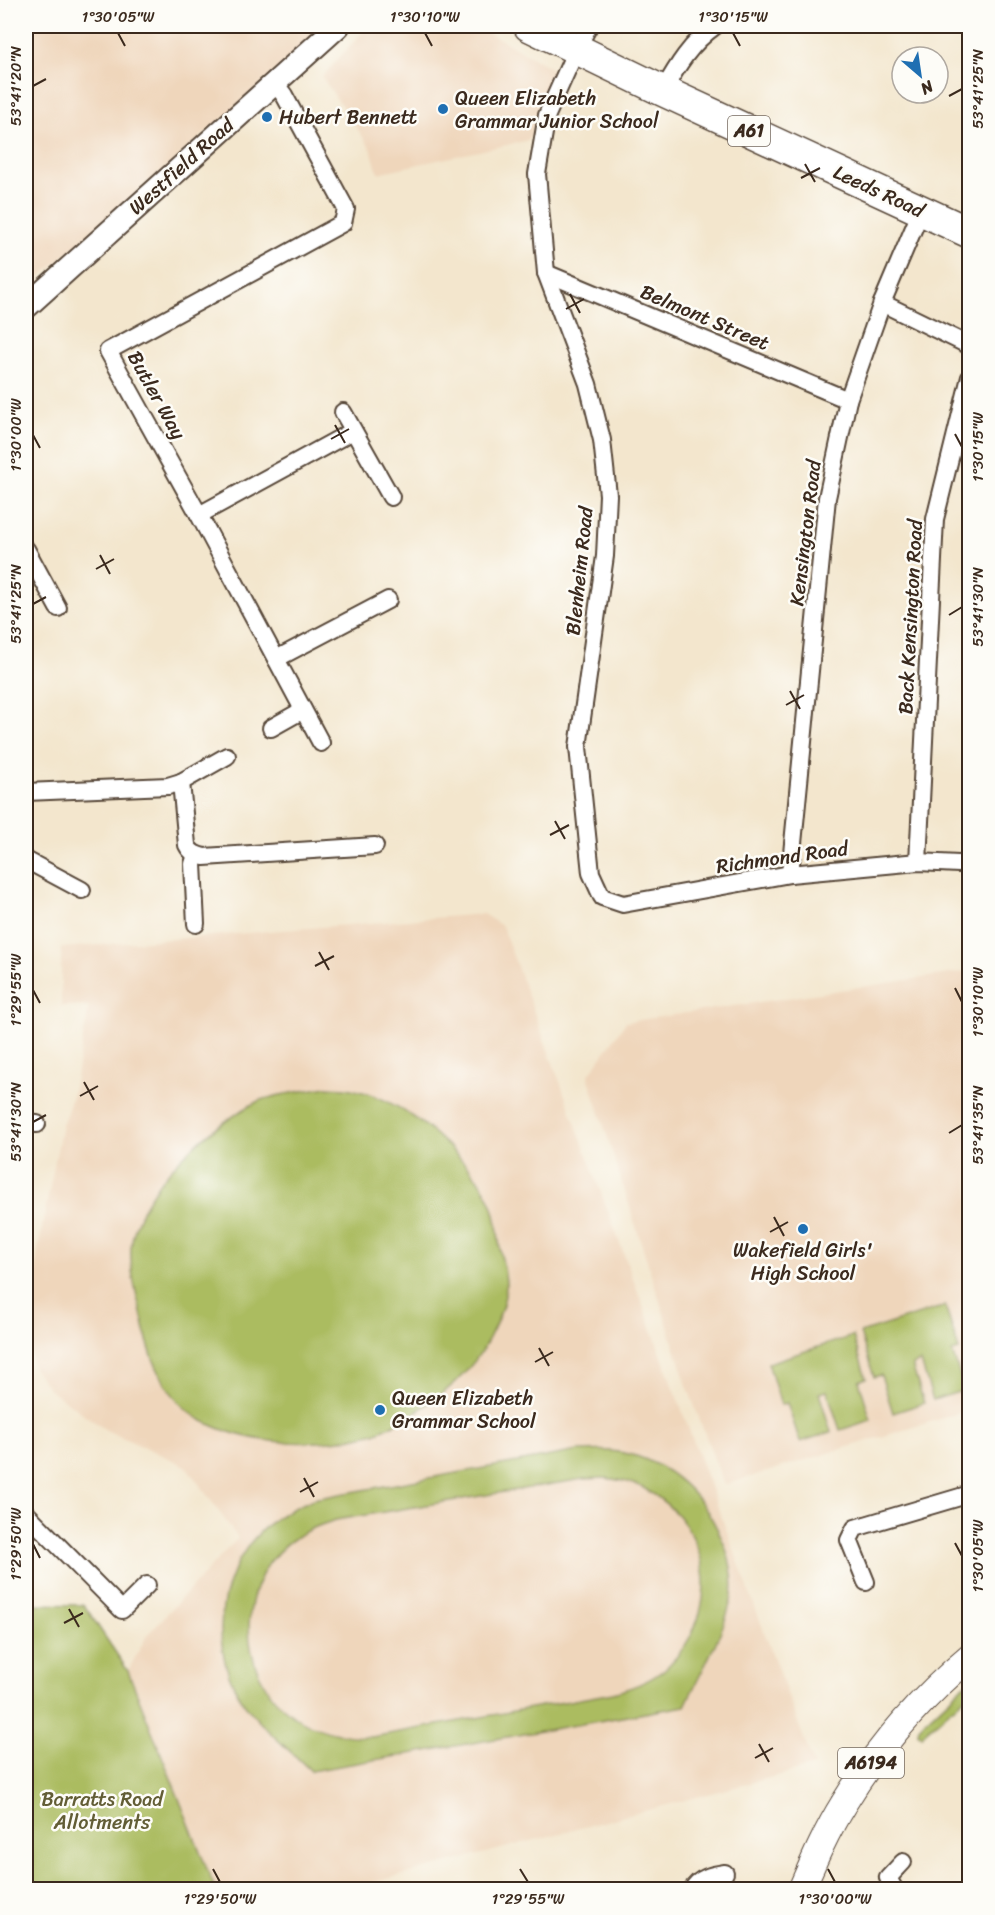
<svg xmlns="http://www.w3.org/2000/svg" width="995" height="1915" viewBox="0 0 995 1915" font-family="Sriracha,sans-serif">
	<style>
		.built { fill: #efd6bb }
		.green { fill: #abbc60; stroke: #73733f; stroke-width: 1.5; fill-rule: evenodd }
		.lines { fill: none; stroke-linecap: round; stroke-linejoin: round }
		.street-casing { stroke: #574638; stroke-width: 20 }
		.secondary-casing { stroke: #574638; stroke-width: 26 }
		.primary-casing { stroke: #574638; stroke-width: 28 }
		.highway-casing { stroke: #574638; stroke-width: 33 }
		.street { stroke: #fff; stroke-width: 16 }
		.secondary { stroke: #fff; stroke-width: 22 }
		.primary { stroke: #fff; stroke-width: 26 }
		.highway { stroke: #fff; stroke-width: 30 }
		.ticks { fill: none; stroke: #3b2a1e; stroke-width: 2 }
		.poi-dot { fill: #1f6fb2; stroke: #fdfcf7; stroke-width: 2 }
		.labels { text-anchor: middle; stroke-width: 5; stroke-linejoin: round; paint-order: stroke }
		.shield { fill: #fdfcf7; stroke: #75695f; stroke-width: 1.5 }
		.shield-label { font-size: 18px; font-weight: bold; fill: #3b2a1e }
		.poi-label { font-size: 20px; fill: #3b2a1e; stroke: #fdfcf7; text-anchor: start }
		.street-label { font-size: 20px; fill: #3b2a1e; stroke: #fdfcf7 }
		.park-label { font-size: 20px; fill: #625d35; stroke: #fdfcf7 }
		.neatline { fill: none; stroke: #3b2a1e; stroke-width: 2 }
		.ticks-label { font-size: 15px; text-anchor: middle; fill: #3b2a1e }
	</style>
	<rect width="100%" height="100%" fill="#fdfcf7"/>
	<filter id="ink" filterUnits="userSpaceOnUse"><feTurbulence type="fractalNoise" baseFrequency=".0167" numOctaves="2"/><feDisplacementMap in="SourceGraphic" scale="12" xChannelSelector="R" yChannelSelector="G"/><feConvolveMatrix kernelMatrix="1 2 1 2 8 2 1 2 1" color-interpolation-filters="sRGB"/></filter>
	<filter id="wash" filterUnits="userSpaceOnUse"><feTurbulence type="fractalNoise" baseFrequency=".008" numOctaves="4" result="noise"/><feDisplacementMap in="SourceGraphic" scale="24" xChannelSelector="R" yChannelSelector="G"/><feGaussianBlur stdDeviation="1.35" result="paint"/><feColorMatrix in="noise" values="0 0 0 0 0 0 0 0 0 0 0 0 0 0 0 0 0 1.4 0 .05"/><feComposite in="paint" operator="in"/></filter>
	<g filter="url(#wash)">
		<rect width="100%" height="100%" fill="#f3e6cd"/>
		<g class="built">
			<path d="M26,26H325L270,77L26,289Z"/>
			<path d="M368,26H477L558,72L529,140L378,173L371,149L322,77Z"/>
			<path d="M483,914L502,926L814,1766L349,1889H215L128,1671L147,1635L238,1538L186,1466L106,1430L50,1390L33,1368L28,1338L37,1254L62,1125L72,1098L89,1006H61V948Z"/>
			<path d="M969,971V1410L724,1485L686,1383L588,1076L626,1022Z"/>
		</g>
		<g class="green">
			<path d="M327,1087C336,1088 346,1087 355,1090C389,1097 423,1122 448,1146C463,1161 481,1179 490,1200C497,1215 498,1233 500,1250C502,1261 506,1273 506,1284C506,1303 497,1322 489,1338C472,1372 444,1395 412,1414C400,1421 386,1430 371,1434C318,1447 252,1447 203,1421C170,1404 150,1361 144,1326C139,1302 129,1273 131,1247C137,1194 192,1142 235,1115C242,1111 251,1104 259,1101C280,1093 305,1091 327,1087Z"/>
			<path d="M945,1306L959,1350L952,1352L965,1390L933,1400L921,1362L912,1365L924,1403L893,1413L881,1375L874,1377L860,1333Z"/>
			<path d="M853,1336L866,1378L859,1381L871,1420L840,1430L827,1391L819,1393L831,1432L800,1442L787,1403L781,1405L768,1363Z"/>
			<path d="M578,1451C589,1451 600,1450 611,1451C662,1456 701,1491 721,1537C729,1554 735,1577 732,1595C726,1630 700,1673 685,1706L311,1771C288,1748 259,1726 241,1699C202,1638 222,1551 284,1513C293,1508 303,1504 313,1499ZM605,1478C619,1480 633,1482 645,1489C715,1528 723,1613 667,1667C652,1681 632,1688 613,1693L372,1737C344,1737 317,1732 294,1716C232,1673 235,1575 298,1536C309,1528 323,1524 336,1520L583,1479Z"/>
			<path d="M26,1604L84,1605L128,1671L215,1889H26Z"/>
			<path d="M969,1680V1694L921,1736L918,1732L919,1727Z"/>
		</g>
	</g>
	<g filter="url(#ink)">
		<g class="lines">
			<g class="street-casing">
				<g id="street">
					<path d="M589,26L577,48L547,115L537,174L546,273L588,384L602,440L608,495L605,556L578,747L591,873L602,897L623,904L790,874L918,862L959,864L970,862"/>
					<path d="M274,82L284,95L346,209L343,223L108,351L199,515L321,743"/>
					<path d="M663,91C677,66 691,43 715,26"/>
					<path d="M546,273L848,400"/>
					<path d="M882,303L970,346"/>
					<path d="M343,412L391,497"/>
					<path d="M199,515L353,431"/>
					<path d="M26,549L58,608"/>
					<path d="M276,659L388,600"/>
					<path d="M271,728L303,710"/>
					<path d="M181,782L187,845C191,853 196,855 204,857L375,846"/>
					<path d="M26,792L168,786L181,782L227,756"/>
					<path d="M196,855L193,864L196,924"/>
					<path d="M26,860L82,890"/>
					<path d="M918,862L935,519L970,377"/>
					<path d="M790,874L827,498L848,400L882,303L921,211"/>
					<path d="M26,1123L37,1124"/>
					<path d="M26,1513L122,1610L147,1585"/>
					<path d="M866,1582L849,1540L855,1528L970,1494"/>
					<path d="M692,1890C699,1877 712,1875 725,1873"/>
					<path d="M895,1890L888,1878L903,1862"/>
				</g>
			</g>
			<g class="secondary-casing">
				<path id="secondary" d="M26,307L338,26"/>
			</g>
			<g class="primary-casing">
				<path id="primary" d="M801,1890C814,1860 827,1830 844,1803C877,1749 921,1698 970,1657"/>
			</g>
			<g class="highway-casing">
				<path id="highway" d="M529,26L663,91L970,233"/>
			</g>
			<use href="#street" class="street"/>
			<use href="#secondary" class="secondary"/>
			<use href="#primary" class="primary"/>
			<use href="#highway" class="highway"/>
		</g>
	</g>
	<path class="ticks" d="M118,33L125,46M425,33L432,46M733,33L740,46M33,86L46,79M949,96L962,89M805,164L815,182M801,178L820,168M570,294L580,313M566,309L584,299M335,425L345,443M955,434L962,447M33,435L40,448M331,439L349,429M100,555L110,574M96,569L114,559M33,604L46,597M949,615L962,607M790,691L800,709M786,705L804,695M555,821L565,839M550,835L569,825M319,952L329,970M315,966L334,956M955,988L962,1002M33,990L40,1003M84,1082L94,1100M80,1096L98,1086M33,1122L46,1115M949,1133L962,1125M774,1217L784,1236M770,1232L788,1222M539,1348L549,1366M535,1362L553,1352M304,1478L314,1497M300,1492L318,1482M955,1543L962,1556M33,1544L40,1558M69,1609L79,1627M64,1623L83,1613M759,1744L769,1762M755,1758L773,1748M213,1869L220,1882M520,1869L528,1882M828,1869L835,1882"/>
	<g class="poi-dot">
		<circle cx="443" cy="109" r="6"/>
		<circle cx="267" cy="117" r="6"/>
		<circle cx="803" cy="1229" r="6"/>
		<circle cx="380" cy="1410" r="6"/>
	</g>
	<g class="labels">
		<g class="shield">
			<rect x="728" y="116" width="42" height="30" rx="4.5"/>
			<rect x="838" y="1748" width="66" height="30" rx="4.5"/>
		</g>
		<g class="shield-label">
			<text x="749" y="137">A61</text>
			<text x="871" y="1769">A6194</text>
		</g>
		<g class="poi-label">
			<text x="455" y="105">Queen Elizabeth<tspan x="455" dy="23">Grammar Junior School</tspan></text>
			<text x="279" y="124">Hubert Bennett</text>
			<text x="803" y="1257" text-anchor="middle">Wakefield Girls'<tspan x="803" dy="23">High School</tspan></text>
			<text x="392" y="1405">Queen Elizabeth<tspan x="392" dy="23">Grammar School</tspan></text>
		</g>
		<g class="street-label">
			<text transform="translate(181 166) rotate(-42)" y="7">Westfield Road</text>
			<text transform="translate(879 191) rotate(25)" y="7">Leeds Road</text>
			<text transform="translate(705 317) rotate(23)" y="7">Belmont Street</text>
			<text transform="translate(157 395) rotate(61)" y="7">Butler Way</text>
			<text transform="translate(805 533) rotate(-83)" y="7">Kensington Road</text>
			<text transform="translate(579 571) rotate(-84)" y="7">Blenheim Road</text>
			<text transform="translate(910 617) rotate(-87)" y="7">Back Kensington Road</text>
			<text transform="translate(782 857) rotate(-8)" y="7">Richmond Road</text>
		</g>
		<g class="park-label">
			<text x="102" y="1806">Barratts Road<tspan x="102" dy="23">Allotments</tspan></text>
		</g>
	</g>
	<rect width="995" height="1915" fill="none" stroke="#fdfcf7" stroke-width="66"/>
	<g transform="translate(920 75) rotate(151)"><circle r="28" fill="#fdfcf7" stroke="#afa8a0" stroke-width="1.5"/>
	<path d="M0-4.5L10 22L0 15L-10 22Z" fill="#1f6fb2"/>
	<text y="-9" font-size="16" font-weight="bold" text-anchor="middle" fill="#3b2a1e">N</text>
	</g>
	<rect x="33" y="33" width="929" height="1849" class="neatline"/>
	<g class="ticks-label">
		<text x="118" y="22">1°30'05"W</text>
		<text x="425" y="22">1°30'10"W</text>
		<text x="733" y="22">1°30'15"W</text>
		<text transform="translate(16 86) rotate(-90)" y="5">53°41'20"N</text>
		<text transform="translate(978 89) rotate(-90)" y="5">53°41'25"N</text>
		<text transform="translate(16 435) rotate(-90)" y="5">1°30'00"W</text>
		<text transform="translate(978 447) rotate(-90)" y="5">1°30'15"W</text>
		<text transform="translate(16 604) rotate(-90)" y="5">53°41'25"N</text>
		<text transform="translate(978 607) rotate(-90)" y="5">53°41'30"N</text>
		<text transform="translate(16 990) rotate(-90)" y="5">1°29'55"W</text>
		<text transform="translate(978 1002) rotate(-90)" y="5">1°30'10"W</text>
		<text transform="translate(16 1122) rotate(-90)" y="5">53°41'30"N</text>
		<text transform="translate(978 1125) rotate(-90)" y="5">53°41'35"N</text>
		<text transform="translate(16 1544) rotate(-90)" y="5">1°29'50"W</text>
		<text transform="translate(978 1556) rotate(-90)" y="5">1°30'05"W</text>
		<text x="220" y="1904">1°29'50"W</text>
		<text x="528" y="1904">1°29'55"W</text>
		<text x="835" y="1904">1°30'00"W</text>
	</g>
</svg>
